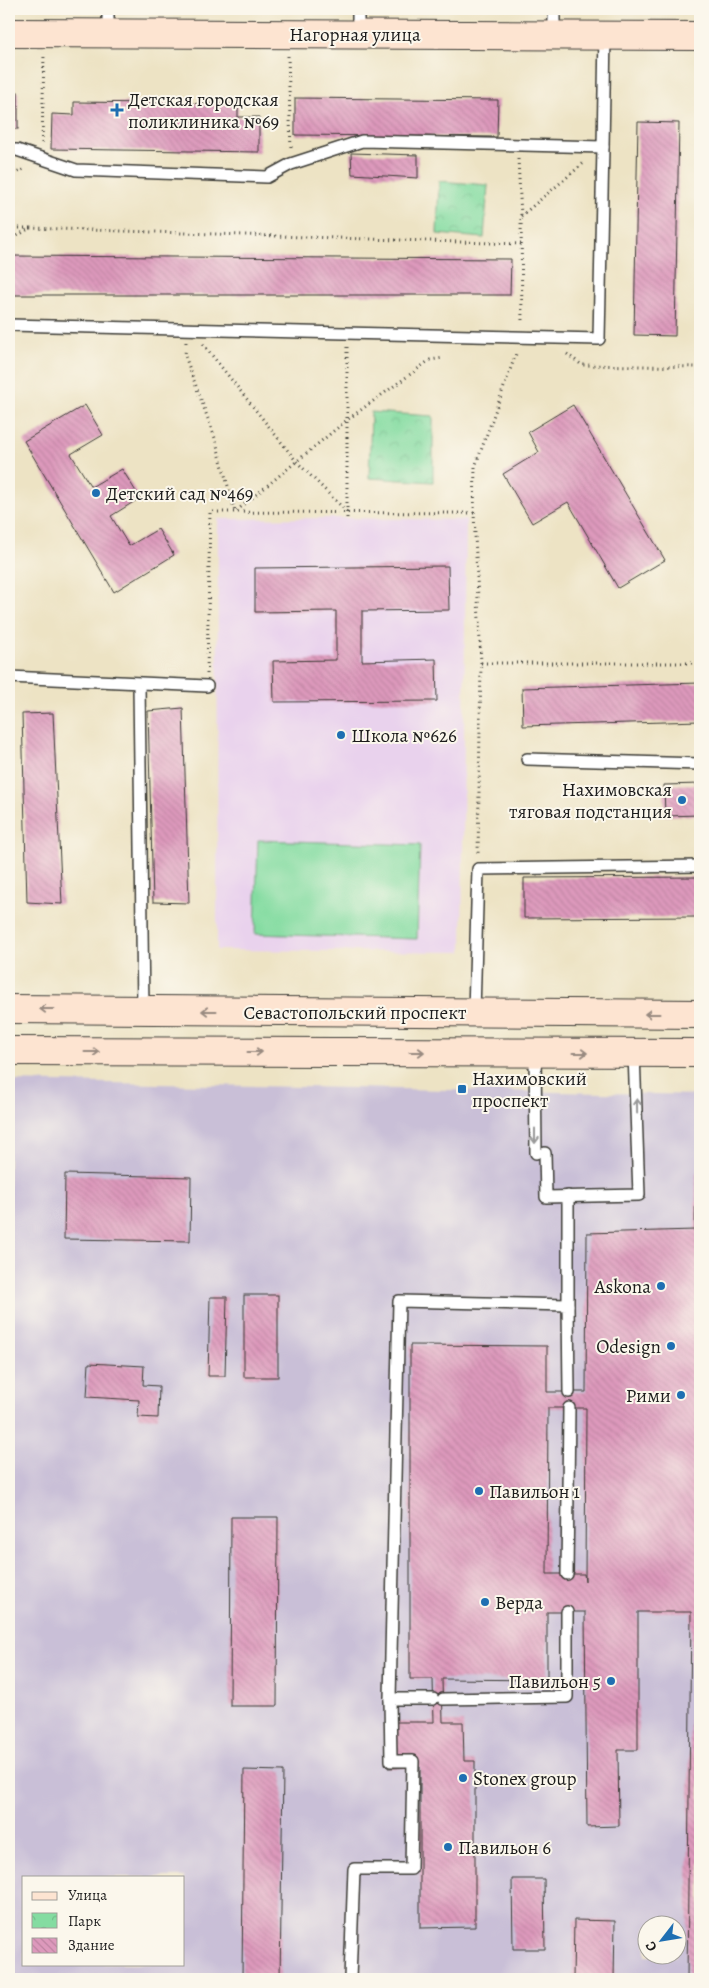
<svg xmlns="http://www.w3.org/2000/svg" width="709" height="1988" viewBox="0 0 709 1988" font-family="Alegreya,serif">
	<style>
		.built { fill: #e9d2ed }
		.industrial { fill: #c9bfd7; fill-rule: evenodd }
		.park { fill: url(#park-crowns); stroke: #507c5e }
		.garden { fill: #84dca1; stroke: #507c5e }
		.building { fill: url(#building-back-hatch); fill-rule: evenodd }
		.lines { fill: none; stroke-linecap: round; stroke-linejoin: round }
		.lane-casing { stroke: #3b3a35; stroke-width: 14 }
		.secondary-casing { stroke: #3b3a35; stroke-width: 30 }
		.path { stroke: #3b3a35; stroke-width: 3; stroke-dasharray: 1 4; stroke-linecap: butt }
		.lane { stroke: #fff; stroke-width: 11 }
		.secondary { stroke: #fde4d1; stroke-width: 28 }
		.oneway { stroke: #988a80 }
		.oneway2 { stroke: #999 }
		.poi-dot { fill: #1f6fb2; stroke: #fbf7ec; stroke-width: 2 }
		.labels { text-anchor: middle; stroke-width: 4; stroke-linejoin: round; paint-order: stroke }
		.street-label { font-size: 19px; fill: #1c1c1c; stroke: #fbf7ec }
		.poi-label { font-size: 19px; fill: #1c1c1c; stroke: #fbf7ec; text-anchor: start }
	</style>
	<defs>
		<pattern id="park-crowns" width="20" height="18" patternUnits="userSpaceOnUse" patternTransform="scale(1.25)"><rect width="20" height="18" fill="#84dca1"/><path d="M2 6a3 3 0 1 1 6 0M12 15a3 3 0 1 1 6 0" fill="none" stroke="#71bc8a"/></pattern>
		<pattern id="building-back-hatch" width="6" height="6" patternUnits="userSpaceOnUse" patternTransform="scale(1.25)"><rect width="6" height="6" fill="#dd99bc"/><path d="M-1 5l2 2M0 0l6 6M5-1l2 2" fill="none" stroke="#bd83a1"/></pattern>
	</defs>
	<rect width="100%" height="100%" fill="#fbf7ec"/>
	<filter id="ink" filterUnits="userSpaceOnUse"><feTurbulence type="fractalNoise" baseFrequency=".02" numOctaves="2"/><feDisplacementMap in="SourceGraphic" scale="10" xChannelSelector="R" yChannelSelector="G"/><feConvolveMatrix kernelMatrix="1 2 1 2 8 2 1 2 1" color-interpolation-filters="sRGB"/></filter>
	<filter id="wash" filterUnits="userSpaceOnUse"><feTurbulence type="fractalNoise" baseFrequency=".0096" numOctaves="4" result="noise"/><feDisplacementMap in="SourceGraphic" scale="20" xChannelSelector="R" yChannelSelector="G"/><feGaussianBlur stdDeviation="1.12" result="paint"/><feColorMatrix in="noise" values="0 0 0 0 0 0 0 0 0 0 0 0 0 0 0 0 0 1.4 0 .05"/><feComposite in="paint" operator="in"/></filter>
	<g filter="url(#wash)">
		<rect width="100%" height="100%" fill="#ede3c4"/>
		<path class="built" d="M347,518L466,520L462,952L217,950L218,519Z"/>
		<path class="industrial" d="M9,1081L700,1095V1979H9ZM24,1877H184V1964H24ZM646,1926H676V1956H646Z"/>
		<g class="park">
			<path d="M439,181L488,185L484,238L437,234Z"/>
			<path d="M371,412L433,416V482L369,478Z"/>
		</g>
		<path class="garden" d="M258,840L420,845L417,939L255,934Z"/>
		<g id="blocks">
			<g class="building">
				<rect x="9" y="92" width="9" height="37"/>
				<path d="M295,98L498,100L497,137L295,135Z"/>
				<path d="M74,102L238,104V117H259V152L51,149L52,114L74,115Z"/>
				<path d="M638,122L679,123L675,336L634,335Z"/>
				<path d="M351,153L418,155V178L352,174Z"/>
				<path d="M9,256L511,259L510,295H9Z"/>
				<path d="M85,405L103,435L71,454L91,487L122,469L140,498L111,516L129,546L158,529L174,555L114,592L24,441Z"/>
				<path d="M573,405L665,560L618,588L568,502L532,523L503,474L539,452L528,432Z"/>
				<path d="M448,566L449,610L362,611V661L436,659L437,701L274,702L273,661L336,660V611L255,612V568Z"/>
				<path d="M700,683V721L523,726L522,688Z"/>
				<path d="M183,708L189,903L153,902L148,711Z"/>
				<path d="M53,713L62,904L27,902L22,714Z"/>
				<path d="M700,784V815L665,816L664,785Z"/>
				<path d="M700,877V917L524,918V878Z"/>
				<path d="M696,1173L700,1174V1979H687L691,1612H638V1750H618L619,1826L587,1827L585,1612H547V1680L442,1679L443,1722H463L464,1761H475V1927L420,1928V1767L388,1768V1722H434L433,1679H410V1345L547,1346V1392H586L587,1233L695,1230ZM548,1408H586L585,1581L584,1574H547Z"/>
				<path d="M65,1174L191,1177L190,1241L64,1239Z"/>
				<rect x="244" y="1295" width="34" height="82"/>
				<path d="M210,1297H227L225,1376H208Z"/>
				<path d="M89,1363L144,1366L143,1385L159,1386L158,1418L138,1417L139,1400L87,1397Z"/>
				<path d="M231,1517H278L277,1706H230Z"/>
				<path d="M244,1770L283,1771L280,1979H242Z"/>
				<path d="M512,1879H544L545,1949H513Z"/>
				<path d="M574,1920L615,1921L614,1979H573Z"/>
			</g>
		</g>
	</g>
	<g filter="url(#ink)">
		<use href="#blocks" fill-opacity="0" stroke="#3b3a35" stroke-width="1"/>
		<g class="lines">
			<g class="lane-casing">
				<g id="lane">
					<path d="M358,9V34"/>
					<path d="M554,9V35"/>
					<path d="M108,34V9"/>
					<path d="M9,150H17L76,170L267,177L291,164L362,141L603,147L605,35"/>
					<path d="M9,325L599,339L603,147"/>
					<path d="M9,677L207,686"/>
					<path d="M139,684L143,1010"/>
					<path d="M527,759L700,764"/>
					<path d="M474,1012L478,869L700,866"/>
					<path d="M535,1053L536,1153"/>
					<path d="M545,1153L546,1197L639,1195L634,1053"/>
					<path d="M568,1305V1196"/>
					<path d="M567,1574L569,1408"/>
					<path d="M433,1699H390L399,1301L568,1305L569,1392"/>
					<path d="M443,1699L567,1697V1612"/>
					<path d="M350,1979L354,1869H411L413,1761H391L390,1699"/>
				</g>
			</g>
			<g class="secondary-casing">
				<g id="secondary">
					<path d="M9,33L700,36"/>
					<path d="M9,1009L700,1014"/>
					<path d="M9,1051L700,1053"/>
				</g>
			</g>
			<g class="path">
				<path d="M288,56L291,150"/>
				<path d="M42,143L44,55"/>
				<path d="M518,159L521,216L522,323"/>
				<path d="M9,177L26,168"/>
				<path d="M521,216L585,162"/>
				<path d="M9,228H30"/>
				<path d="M9,241L30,228L521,244"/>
				<path d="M186,342L185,356L215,438L235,512L347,420L430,360L444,358"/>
				<path d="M203,344L297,462L347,512"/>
				<path d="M567,354L582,365L700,367"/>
				<path d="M474,513L475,467L517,351"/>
				<path d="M347,518V346"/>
				<path d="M481,663H700"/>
				<path d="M207,674L210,512L474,513L481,663L478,855"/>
			</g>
			<use href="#lane" class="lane"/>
			<use href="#secondary" class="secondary"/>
		</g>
		<defs><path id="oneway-shaft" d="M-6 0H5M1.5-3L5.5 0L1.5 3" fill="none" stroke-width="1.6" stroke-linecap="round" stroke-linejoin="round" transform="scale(1.25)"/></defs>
		<g class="oneway">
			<use href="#oneway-shaft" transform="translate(47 1009) rotate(-180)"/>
			<use href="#oneway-shaft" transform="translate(209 1011) rotate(-180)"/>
			<use href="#oneway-shaft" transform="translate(652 1014) rotate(-180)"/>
			<use href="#oneway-shaft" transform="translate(92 1052)"/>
			<use href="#oneway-shaft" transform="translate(255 1052)"/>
			<use href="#oneway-shaft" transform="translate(417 1052)"/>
			<use href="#oneway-shaft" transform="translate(580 1053)"/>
		</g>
		<g class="oneway2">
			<use href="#oneway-shaft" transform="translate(637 1106) rotate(-91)"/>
			<use href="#oneway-shaft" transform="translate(535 1136) rotate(90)"/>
		</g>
	</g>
	<g class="poi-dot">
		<path d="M114.5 102.5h5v5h5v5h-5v5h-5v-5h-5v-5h5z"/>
		<circle cx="96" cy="493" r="5"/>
		<circle cx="341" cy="735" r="5"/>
		<circle cx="682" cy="800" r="5"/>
		<rect x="457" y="1084" width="10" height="10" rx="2.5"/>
		<circle cx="661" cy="1286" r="5"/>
		<circle cx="671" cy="1346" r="5"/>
		<circle cx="681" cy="1395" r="5"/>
		<circle cx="479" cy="1491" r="5"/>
		<circle cx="485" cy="1602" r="5"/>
		<circle cx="611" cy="1681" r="5"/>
		<circle cx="463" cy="1778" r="5"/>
		<circle cx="448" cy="1847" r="5"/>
	</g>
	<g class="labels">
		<g class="street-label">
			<text x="355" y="41">Нагорная улица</text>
			<text x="355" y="1019">Севастопольский проспект</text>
		</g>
		<g class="poi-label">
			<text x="128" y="106">Детская городская<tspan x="128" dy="22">поликлиника №69</tspan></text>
			<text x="106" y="500">Детский сад №469</text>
			<text x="351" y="742">Школа №626</text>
			<text x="672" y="796" text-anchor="end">Нахимовская<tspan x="672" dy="22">тяговая подстанция</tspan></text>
			<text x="472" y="1085">Нахимовский<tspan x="472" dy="22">проспект</tspan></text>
			<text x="651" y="1293" text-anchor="end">Askona</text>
			<text x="661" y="1353" text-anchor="end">Odesign</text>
			<text x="671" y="1402" text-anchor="end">Рими</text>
			<text x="489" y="1498">Павильон 1</text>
			<text x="495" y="1609">Верда</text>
			<text x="601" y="1688" text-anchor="end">Павильон 5</text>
			<text x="473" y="1785">Stonex group</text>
			<text x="458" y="1854">Павильон 6</text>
		</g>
	</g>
	<rect width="709" height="1988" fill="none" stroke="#fbf7ec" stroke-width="30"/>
	<rect x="22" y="1876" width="162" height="90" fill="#fbf7ec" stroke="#a29f99"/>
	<rect x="32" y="1892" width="25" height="8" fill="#fde4d1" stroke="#a29f99"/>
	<text x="68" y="1900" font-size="15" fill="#1c1c1c">Улица</text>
	<rect x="32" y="1913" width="25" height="15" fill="url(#park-crowns)" stroke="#a29f99"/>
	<text x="68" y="1926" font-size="15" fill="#1c1c1c">Парк</text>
	<rect x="32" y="1938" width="25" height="15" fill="url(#building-back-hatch)" stroke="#a29f99"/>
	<text x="68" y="1950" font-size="15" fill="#1c1c1c">Здание</text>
	<g transform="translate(662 1940) rotate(239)"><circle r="24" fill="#fbf7ec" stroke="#a29f99"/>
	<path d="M0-4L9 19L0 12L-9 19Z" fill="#1f6fb2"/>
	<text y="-8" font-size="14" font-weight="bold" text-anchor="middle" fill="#1c1c1c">С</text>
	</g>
</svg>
